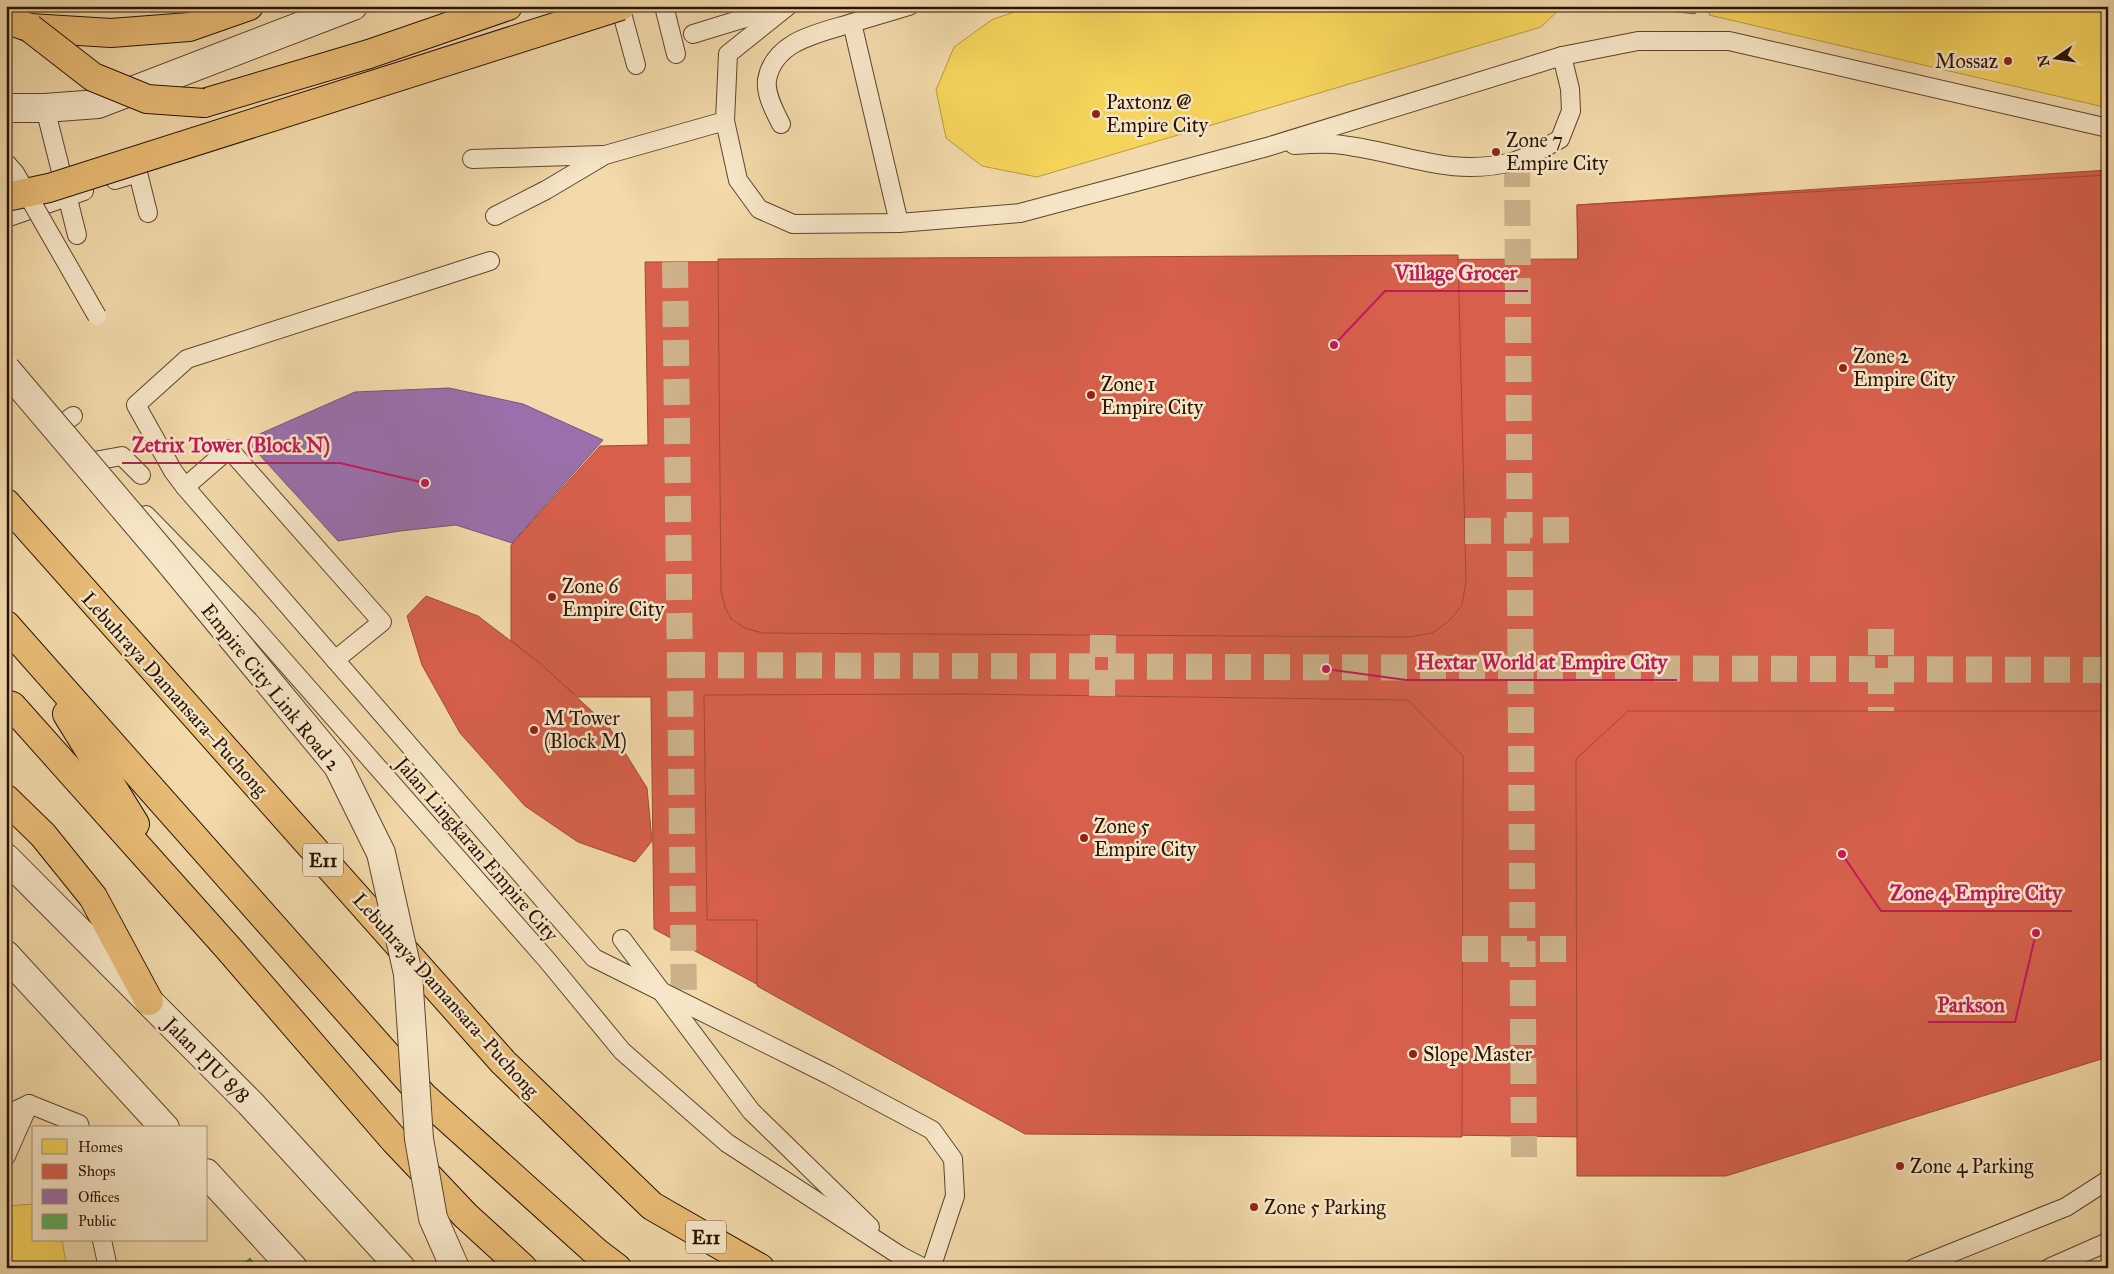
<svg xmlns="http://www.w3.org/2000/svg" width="2114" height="1274" viewBox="0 0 2114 1274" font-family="'IM FELL Great Primer',serif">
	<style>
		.green { fill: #bbc089; stroke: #726944 }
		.homes { fill: #f6d55c; stroke: #b99a40 }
		.shops { fill: #d6604d; stroke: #a24936 }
		.offices { fill: #9970ab; stroke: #785478 }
		.public { fill: #5aae61; stroke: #4c7f44 }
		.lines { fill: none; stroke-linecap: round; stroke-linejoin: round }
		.pedestrian-tunnel { stroke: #cbb289; stroke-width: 26; stroke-dasharray: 26 13; stroke-linecap: butt }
		.service-casing { stroke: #5c442b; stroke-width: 20 }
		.minor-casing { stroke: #5c442b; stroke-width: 30 }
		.tertiary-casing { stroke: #5c442b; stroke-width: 30 }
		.motorway-casing { stroke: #2a1200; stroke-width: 30 }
		.service { stroke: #f7e7c8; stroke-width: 18 }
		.minor { stroke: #f7e7c8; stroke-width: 28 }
		.tertiary { stroke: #f7e7c8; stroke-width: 28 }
		.motorway { stroke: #eabd76; stroke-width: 28 }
		.service-bridge-casing { stroke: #5c442b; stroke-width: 20; stroke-linecap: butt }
		.minor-bridge-casing { stroke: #5c442b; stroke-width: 30; stroke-linecap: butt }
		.motorway-bridge-casing { stroke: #2a1200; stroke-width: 30; stroke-linecap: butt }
		.service-bridge { stroke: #f7e7c8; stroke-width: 18 }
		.minor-bridge { stroke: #f7e7c8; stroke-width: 28 }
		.motorway-bridge { stroke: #eabd76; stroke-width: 28 }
		.poi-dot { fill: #8f2418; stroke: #f7e7c8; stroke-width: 2 }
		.labels { text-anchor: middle; stroke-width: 5; stroke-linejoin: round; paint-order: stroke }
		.shield { fill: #f7e7c8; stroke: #68523c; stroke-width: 1 }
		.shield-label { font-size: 19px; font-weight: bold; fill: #2a1200 }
		.poi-label { font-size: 20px; fill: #2a1200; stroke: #f7e7c8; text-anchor: start }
		.street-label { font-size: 20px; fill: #2a1200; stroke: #f7e7c8 }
		.leader { fill: none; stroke: #c2185b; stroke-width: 2 }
		.callout-dot { fill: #c2185b; stroke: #f7e7c8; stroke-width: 2 }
		.callout-label { font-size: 21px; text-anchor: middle; font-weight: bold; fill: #c2185b; stroke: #f7e7c8; stroke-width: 5; stroke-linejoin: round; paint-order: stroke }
	</style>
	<rect width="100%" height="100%" fill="#f3daab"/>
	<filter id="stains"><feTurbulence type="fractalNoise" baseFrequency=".004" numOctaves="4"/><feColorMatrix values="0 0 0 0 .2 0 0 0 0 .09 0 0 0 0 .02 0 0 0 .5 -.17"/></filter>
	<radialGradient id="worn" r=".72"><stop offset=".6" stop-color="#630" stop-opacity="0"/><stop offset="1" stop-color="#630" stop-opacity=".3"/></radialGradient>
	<path class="green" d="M1627,6H1698L1695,14Z"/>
	<g class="homes">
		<path d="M1034,6H1563L1541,27L1037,177L982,166L946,138L936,90L954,47L993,19Z"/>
		<path d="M1711,6H2108V108L1709,15Z"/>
		<path d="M34,1204V1240H62L67,1268H6V1206Z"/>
	</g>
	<g class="shops">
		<path d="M2108,170V629H1629L1582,575L1577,205Z"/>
		<path d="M2108,175V1056L1943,1104L1583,1137L1027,1129L654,929L651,697H578L511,640V545L600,446L648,445L645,262L1578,259L1577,205Z"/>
		<path d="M1458,255L1466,581L1462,605L1449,621L1432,633L1408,637L762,633L745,628L731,619L725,607L721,591L718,259Z"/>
		<path d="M426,596L478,616L541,664L609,727L647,788L652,841L635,862L578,842L525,806L460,733L422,665L407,616Z"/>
		<path d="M964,694L1408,700L1463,756L1462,1137L1025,1134L757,986V920H707L704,695Z"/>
		<path d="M1628,711H2108V1057L1726,1176H1577L1576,759Z"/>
	</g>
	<path class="offices" d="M449,388L523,404L603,440L512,543L456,525L400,531L338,541L246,440L355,392Z"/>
	<path class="public" d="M250,1258L257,1268H239Z"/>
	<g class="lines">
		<g class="pedestrian-tunnel">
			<path d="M1517,161L1524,1157"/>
			<path d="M675,262L684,1003"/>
			<path d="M1465,531L1582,530"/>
			<path d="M1881,629V711"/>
			<path d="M679,665L2108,670"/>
			<path d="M1102,696L1103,635"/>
			<path d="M1462,949H1576"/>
		</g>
		<g class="service-casing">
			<g id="service">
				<path d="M620,6L636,65"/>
				<path d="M664,6L676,54"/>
				<path d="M693,34L781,7"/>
				<path d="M45,108L77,235"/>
				<path d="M725,121L738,180L759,209L793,224L899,223L1020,213L1267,147L1562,56L1638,41H1729L2108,128"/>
				<path d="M781,124C775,112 765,94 767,80C774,40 820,33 852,23"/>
				<path d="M1294,145C1307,144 1320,143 1333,144C1397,149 1448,180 1515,161C1531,156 1546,147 1560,139L1571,111L1570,89L1562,56"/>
				<path d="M472,159L602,155"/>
				<path d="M115,180L138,173L148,213"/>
				<path d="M495,216L546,190L605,155L725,121L728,54L788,6"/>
				<path d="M6,218L84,191"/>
				<path d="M899,223L852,23L909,6"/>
				<path d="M490,261L187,359L136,405L173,471L185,487L594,958L829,1075L932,1130L953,1159L955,1196L931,1268"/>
				<path d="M62,424L73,416"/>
				<path d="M94,461L122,456L141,475"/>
				<path d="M185,487L229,449L382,622L335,660"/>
				<path d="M146,515L249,621L547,960L622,1051L727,1143L899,1255L924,1268"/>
				<path d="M622,939L751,1111L870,1227"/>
				<path d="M6,1115L29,1104L79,1124L80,1128"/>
				<path d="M6,1156L29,1104"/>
				<path d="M102,1240L108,1268"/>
				<path d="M1914,1268L2066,1207L2108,1180"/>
				<path d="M2049,1268L2108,1242"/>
			</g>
		</g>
		<g class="minor-casing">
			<path id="minor" d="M6,108H45L98,104L353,6"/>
		</g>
		<g class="tertiary-casing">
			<g id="tertiary">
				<path d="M6,858L250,1103L401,1268"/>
				<path d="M6,955L165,1128"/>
				<path d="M206,1173L293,1268"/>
			</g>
		</g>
		<g class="motorway-casing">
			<g id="motorway">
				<path d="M6,19L30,28L111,33L189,27L249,6"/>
				<path d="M204,103L369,54L508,6"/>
				<path d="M6,503L503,1062L652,1206L760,1268"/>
				<path d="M6,625L424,1097L596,1252L617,1268"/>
				<path d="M6,704L12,706L229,949L395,1141L466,1216L523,1268"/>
				<path d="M67,714L135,824"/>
				<path d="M6,799L43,835L93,897L149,1001"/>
			</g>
		</g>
		<use href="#service" class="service"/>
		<use href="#minor" class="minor"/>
		<use href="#tertiary" class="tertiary"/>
		<use href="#motorway" class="motorway"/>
		<g class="service-bridge-casing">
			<path id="service-bridge" d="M6,163L15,173L97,316"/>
		</g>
		<g class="minor-bridge-casing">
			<path id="minor-bridge" d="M6,369L164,555L338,766L381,853L408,974L419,1139L433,1218L455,1268"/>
		</g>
		<g class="motorway-bridge-casing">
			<g id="motorway-bridge">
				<path d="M30,28L93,77L147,99L204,103"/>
				<path d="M6,197L49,188L621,6"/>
			</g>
		</g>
		<use href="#service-bridge" class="service-bridge"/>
		<use href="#minor-bridge" class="minor-bridge"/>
		<use href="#motorway-bridge" class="motorway-bridge"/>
	</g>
	<g class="poi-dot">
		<circle cx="2008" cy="61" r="5"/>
		<circle cx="1096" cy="114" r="5"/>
		<circle cx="1496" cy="152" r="5"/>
		<circle cx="1843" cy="368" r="5"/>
		<circle cx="1091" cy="395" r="5"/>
		<circle cx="552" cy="597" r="5"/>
		<circle cx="534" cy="730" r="5"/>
		<circle cx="1084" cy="838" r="5"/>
		<circle cx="1413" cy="1054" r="5"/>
		<circle cx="1900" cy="1166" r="5"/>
		<circle cx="1254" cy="1207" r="5"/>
	</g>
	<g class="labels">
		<g class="shield">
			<rect x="303" y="843.5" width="40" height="33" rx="4"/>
			<rect x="686" y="1220.5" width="40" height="33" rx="4"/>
		</g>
		<g class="shield-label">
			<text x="323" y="867">E11</text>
			<text x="706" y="1244">E11</text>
		</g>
		<g class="poi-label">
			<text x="1998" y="68" text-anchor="end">Mossaz</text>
			<text x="1106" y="109">Paxtonz @<tspan x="1106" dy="23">Empire City</tspan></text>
			<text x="1506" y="147">Zone 7<tspan x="1506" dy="23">Empire City</tspan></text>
			<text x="1853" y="363">Zone 2<tspan x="1853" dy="23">Empire City</tspan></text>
			<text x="1101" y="391">Zone 1<tspan x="1101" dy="23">Empire City</tspan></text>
			<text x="562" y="593">Zone 6<tspan x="562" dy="23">Empire City</tspan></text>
			<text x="544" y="725">M Tower<tspan x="544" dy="23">(Block M)</tspan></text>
			<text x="1094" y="833">Zone 5<tspan x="1094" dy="23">Empire City</tspan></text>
			<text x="1423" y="1061">Slope Master</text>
			<text x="1910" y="1173">Zone 4 Parking</text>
			<text x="1264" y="1214">Zone 5 Parking</text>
		</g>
		<g class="street-label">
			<text transform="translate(271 687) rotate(51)" y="7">Empire City Link Road 2</text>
			<text transform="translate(175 694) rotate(48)" y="7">Lebuhraya Damansara–Puchong</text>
			<text transform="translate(477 849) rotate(49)" y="7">Jalan Lingkaran Empire City</text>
			<text transform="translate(446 995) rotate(48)" y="7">Lebuhraya Damansara–Puchong</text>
			<text transform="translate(207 1060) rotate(45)" y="7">Jalan PJU 8/8</text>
		</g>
	</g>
	<path class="leader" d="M1334 345L1385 291H1528M425 483L340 463H122M1326 669L1406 680H1677M1842 854L1881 911H2072M2036 933L2015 1022H1928"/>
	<g class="callout-dot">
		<circle cx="1334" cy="345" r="5"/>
		<circle cx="425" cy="483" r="5"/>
		<circle cx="1326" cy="669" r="5"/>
		<circle cx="1842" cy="854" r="5"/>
		<circle cx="2036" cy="933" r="5"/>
	</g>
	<g class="callout-label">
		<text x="1456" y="280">Village Grocer</text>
		<text x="231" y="452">Zetrix Tower (Block N)</text>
		<text x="1542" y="669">Hextar World at Empire City</text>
		<text x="1976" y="900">Zone 4 Empire City</text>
		<text x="1971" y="1012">Parkson</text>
	</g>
	<rect width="2114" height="1274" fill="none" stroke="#f3daab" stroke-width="25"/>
	<rect x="8" y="8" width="2099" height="1259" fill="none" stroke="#2a1200" stroke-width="2.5"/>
	<rect x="12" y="12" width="2089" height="1249" fill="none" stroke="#2a1200"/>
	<rect x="32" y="1126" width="175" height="115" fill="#f7e7c8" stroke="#a59278"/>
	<rect x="42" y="1139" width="25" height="15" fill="#f6d55c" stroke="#a59278"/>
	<text x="78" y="1152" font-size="15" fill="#2a1200">Homes</text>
	<rect x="42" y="1164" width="25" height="15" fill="#d6604d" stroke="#a59278"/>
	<text x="78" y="1176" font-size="15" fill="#2a1200">Shops</text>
	<rect x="42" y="1189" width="25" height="15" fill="#9970ab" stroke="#a59278"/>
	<text x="78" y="1202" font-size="15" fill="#2a1200">Offices</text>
	<rect x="42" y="1214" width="25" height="15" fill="#5aae61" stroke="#a59278"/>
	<text x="78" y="1226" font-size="15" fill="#2a1200">Public</text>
	<g transform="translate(2056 58) rotate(257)" stroke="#f7e7c8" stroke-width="4" paint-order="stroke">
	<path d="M0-4L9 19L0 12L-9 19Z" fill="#2a1200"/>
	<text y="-8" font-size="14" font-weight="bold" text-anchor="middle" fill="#2a1200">N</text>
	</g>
	<rect width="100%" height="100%" filter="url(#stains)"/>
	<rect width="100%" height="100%" fill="url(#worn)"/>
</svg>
